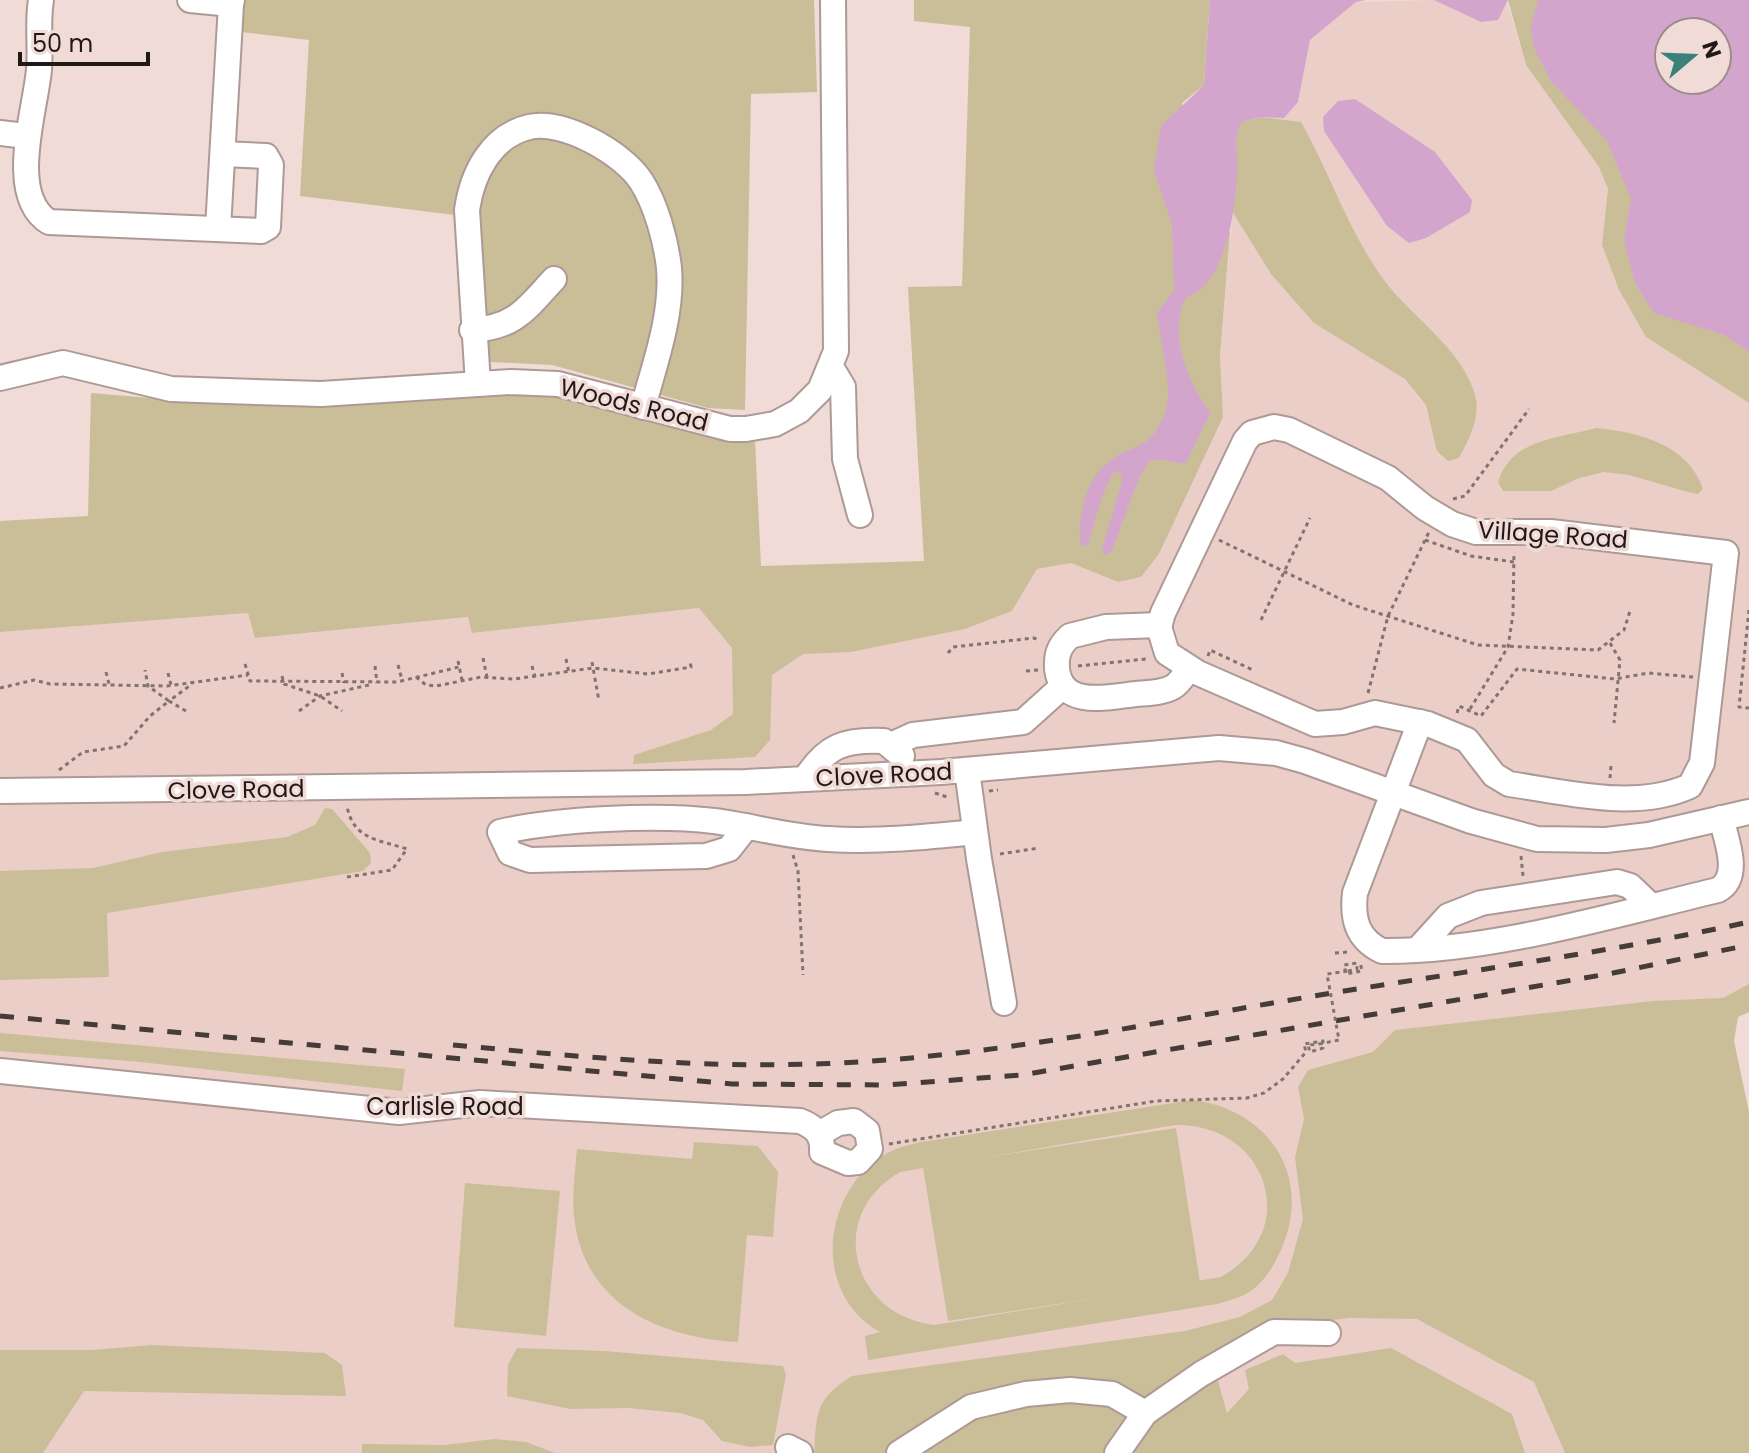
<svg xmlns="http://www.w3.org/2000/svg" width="1749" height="1453" viewBox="0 0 1749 1453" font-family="Poppins,sans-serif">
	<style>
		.built { fill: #ebcec8 }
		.green { fill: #c9be98; fill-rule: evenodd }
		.water { fill: #d3a5cd; fill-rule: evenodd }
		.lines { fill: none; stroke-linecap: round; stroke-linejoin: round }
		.minor-casing { stroke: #ad9995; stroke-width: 28 }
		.path { stroke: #817370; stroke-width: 3; stroke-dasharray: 4 4; stroke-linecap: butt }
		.minor { stroke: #fff; stroke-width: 24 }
		.rail { stroke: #453b39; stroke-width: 5; stroke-dasharray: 14 14; stroke-linecap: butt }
		.path-bridge { stroke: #817370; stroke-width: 3; stroke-dasharray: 4 4; stroke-linecap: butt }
		.labels { text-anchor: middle; stroke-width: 7; stroke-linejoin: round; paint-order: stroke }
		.street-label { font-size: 24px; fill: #211918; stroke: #f0dbd6 }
	</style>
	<rect width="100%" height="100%" fill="#f0dbd6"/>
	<path class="built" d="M1434,0L1498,20L1507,3L1526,65L1599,167L1608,189L1602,245L1619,290L1646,337L1749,403V990L1734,995L1599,1453H0V632L248,613L256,638L469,617L473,633L699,608L803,654L851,652L965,629L1012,611L1037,569L1071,563L1117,582L1141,577L1159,554L1223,417L1220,356L1237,162L1261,117L1284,118L1298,102L1310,40L1356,2Z"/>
	<g class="green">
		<path d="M242,0H814L817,92L751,94L745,410L708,408L552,365L470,361L471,217L300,196L309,40L242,32Z"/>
		<path d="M914,0H1210L1204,85L1182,103L1230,233L1220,356L1223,417L1159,554L1141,577L1118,582L1071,563L1037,569L1012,611L965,629L851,652L803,654L772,675L770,740L755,757L633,764L634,755L711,730L733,714L732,648L699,608L472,633L468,617L255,638L248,613L0,632V521L88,516L91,393L173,400L471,393L558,396L700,433L755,440L761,566L924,561L908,287L962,286L970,27L914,21Z"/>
		<path d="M1508,0H1749V403L1646,337L1619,290L1602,245L1608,189L1599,167L1526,65ZM1669,32H1717V80H1669Z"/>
		<path d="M1261,117L1301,122C1330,173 1348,231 1384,280C1411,317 1462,348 1475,395C1481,418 1469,439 1459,458L1448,461L1437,451L1426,405L1405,379L1314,323L1271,274L1232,211L1237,162L1233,141L1242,122Z"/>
		<path d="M1596,428C1638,432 1688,444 1703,489L1698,494L1688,492L1629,475L1604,472L1579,478L1551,491H1503L1498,482C1512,438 1557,439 1596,428Z"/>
		<path d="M325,808L332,809L370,853L371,863L363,871L107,913L109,977L0,980V871L93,868L162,852L287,837L315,825Z"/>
		<path d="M1749,984V1012L1738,1017L1734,1041L1749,1112V1453H1565L1534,1382L1417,1319L1350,1318L1269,1327L1223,1346L1215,1370L1227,1413L1249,1389L1245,1370L1283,1354L1295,1363L1391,1348L1512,1414L1525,1453H814C817,1412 815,1399 852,1376L1185,1331L1240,1317L1272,1300L1288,1273L1303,1219L1295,1157L1304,1119L1298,1087L1308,1070L1373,1052L1395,1030L1653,1001L1723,998Z"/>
		<path d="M0,1033L405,1069L402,1091L140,1062L0,1051Z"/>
		<path d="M1193,1100C1271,1110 1314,1179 1280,1252C1273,1268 1261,1286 1246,1294C1237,1299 1226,1301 1217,1304L868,1360L865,1336L880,1332C816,1296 821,1208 871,1164C885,1151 903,1146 921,1142ZM1175,1125C1267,1123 1304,1230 1221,1277L935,1325C851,1316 825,1215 900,1172Z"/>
		<path d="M1176,1128L1200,1282L948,1321L923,1167Z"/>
		<path d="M694,1142L758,1146L778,1172L773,1237L747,1235L738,1342C663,1338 587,1307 575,1223C571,1199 575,1174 577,1149L692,1159Z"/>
		<path d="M465,1183L560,1191L546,1336L454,1327Z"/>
		<path d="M152,1345L325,1353L342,1365L346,1396L84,1391L43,1453H0V1350H91Z"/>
		<path d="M517,1348L604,1351L783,1366L786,1375L773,1445L750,1447L722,1441L703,1420L680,1413L628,1408L570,1409L507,1396L508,1365Z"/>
		<path d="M494,1439L526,1442L555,1453H362V1444L445,1445Z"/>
	</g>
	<g class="water">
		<path d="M1210,0H1366L1356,2L1310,40L1298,102L1284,118L1261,117L1242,122C1233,140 1237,145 1237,164C1237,202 1228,283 1187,297C1166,333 1188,381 1210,413L1186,463C1174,465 1162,456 1150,461C1140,466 1118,538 1111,553L1104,555L1102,549L1122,481L1120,471L1113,473L1101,499L1088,546L1081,544C1076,522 1086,480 1105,465C1134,441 1150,454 1166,410C1173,390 1160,337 1157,313L1174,290L1172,225L1154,171L1161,126L1204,85Z"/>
		<path d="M1434,0H1508L1498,20L1481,22Z"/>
		<path d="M1538,0H1749V352L1724,335L1654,313L1636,285L1624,241L1631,199L1607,141L1551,81L1534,48L1531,25ZM1669,32H1717V80H1669Z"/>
		<path d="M1355,99L1435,152L1472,200L1470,212L1426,238L1409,243L1387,226L1324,131L1323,117L1338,101Z"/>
	</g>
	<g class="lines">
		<g class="minor-casing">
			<g id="minor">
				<path d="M41,0C37,23 41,45 39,69C36,109 6,195 49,222L261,231L268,227L271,165L266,156L223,154"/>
				<path d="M190,0L231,4L232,0"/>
				<path d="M0,133L26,136"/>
				<path d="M218,228L231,4"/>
				<path d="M472,330C516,327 526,309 554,279"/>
				<path d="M831,367L843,387L845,459L860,515"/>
				<path d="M0,378L63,363L171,389L226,391L321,394L511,382L558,384L730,429H746L775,424L799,411L820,390L836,351L833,0"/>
				<path d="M478,384L467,210C472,174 491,136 529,127C563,119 623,153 641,181C656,204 666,241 669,268C673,314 655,363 643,407"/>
				<path d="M1274,427L1289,430L1388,478L1425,508L1452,524L1476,532H1551L1726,553L1702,763L1690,786C1635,811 1566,792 1509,784L1494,775L1467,740L1428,724L1375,713L1343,722L1315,724L1198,673L1167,653L1159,627L1163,613L1245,441L1252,433Z"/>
				<path d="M1160,625L1106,627L1070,636C1059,646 1056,655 1057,669C1062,709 1108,697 1136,694C1147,693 1162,693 1173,687C1180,683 1184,675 1189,668"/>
				<path d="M1420,722L1355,893C1352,919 1357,939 1382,951C1490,952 1613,915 1718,890C1742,877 1726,839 1721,818"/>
				<path d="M891,745L913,735L1023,722L1063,686"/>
				<path d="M967,770L979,859L1004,1003"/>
				<path d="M805,779C826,746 844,739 884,741L902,756"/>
				<path d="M0,791L746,782L941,772L1219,748L1276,753L1305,761L1471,821L1537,839L1606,840L1649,835L1749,812"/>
				<path d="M747,826L729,849L706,856L530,860L510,853L500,832C555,819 657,814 714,821C752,826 790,837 828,839C877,842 927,837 975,832"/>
				<path d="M1418,949L1448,916L1481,903L1617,882L1630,886L1650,905"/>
				<path d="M0,1071L399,1112L480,1103L800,1121C815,1127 823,1134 822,1152L848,1163L858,1162L870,1149L867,1131L854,1121L838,1123L819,1134"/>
				<path d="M788,1447L800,1453"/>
				<path d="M899,1453L971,1407L1026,1394L1070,1390L1112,1394L1145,1413L1201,1374L1274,1332L1328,1333"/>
				<path d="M1117,1453L1145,1413"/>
			</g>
		</g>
		<g class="path">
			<path d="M1453,499L1465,496L1529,409"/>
			<path d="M1219,540L1353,605L1478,645L1598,650L1624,630L1630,611"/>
			<path d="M1425,540L1471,556L1514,562"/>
			<path d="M1749,610L1739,707L1749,708"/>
			<path d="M1261,620L1310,518"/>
			<path d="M1610,643L1620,660L1614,723"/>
			<path d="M948,653L953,647L1034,638L1040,641"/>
			<path d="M1208,656L1210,650L1255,671"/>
			<path d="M483,658L487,677"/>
			<path d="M566,659L569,673"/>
			<path d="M458,661L462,680"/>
			<path d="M592,662L599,701"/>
			<path d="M245,664L250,681L397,682L459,667"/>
			<path d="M398,665L402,680"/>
			<path d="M375,666L377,683"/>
			<path d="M532,666L535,677"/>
			<path d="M1078,666L1146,659"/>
			<path d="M1026,671L1038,670"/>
			<path d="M106,672L109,684"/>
			<path d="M168,673L171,685"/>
			<path d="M342,673L344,683"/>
			<path d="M282,676L284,684L320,696L342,711"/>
			<path d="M416,677L426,685L436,686L481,677L514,679L593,668L648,674L691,667L690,661"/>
			<path d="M0,688L34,680L50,684L167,686L248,675"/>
			<path d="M1368,693L1388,616L1429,532"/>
			<path d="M1470,709L1508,647L1513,614L1514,552"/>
			<path d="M186,711L169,701L192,684"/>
			<path d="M299,711L320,696L369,685"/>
			<path d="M1457,713L1459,706L1481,716L1517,669L1615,679L1648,673L1693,677"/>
			<path d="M59,770L83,752L124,746L150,716L169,701L148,686L145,670"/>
			<path d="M1610,778L1611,766"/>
			<path d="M989,791L998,790"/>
			<path d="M935,793L950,798"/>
			<path d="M1000,854L1039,848"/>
			<path d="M793,855L798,871L803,975"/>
			<path d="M1521,856L1523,876"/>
			<path d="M347,877L392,870L407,849C380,840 353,840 347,806"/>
			<path d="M1335,953L1348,952"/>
			<path d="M1348,971L1357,969V963L1344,965L1346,974L1362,971L1360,961"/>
			<path d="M889,1144L1156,1101L1247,1098L1264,1093L1283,1079L1306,1052L1304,1044L1323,1041V1048L1310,1052L1308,1045L1319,1044"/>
		</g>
		<use href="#minor" class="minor"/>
		<g class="rail">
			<path d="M0,1016L732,1084L886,1085L1022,1075L1613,973L1749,945"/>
			<path d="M453,1045C573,1056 693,1068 814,1064C978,1059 1141,1025 1302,998C1451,973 1602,954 1749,922"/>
		</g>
		<path class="path-bridge" d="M1319,1044L1339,1040L1327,974L1348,971"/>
	</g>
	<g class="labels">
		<g class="street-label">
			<text transform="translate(634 405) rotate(14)" y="8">Woods Road</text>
			<text transform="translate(1553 535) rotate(4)" y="8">Village Road</text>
			<text transform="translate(884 775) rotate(-3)" y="8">Clove Road</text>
			<text transform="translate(236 790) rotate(-1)" y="8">Clove Road</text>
			<text x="445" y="1115">Carlisle Road</text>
		</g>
	</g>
	<g transform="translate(1693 56) rotate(71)"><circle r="38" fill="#f0dbd6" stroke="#9d8d8a" stroke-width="2"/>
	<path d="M0-6L14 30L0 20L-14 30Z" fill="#3a817b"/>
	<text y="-12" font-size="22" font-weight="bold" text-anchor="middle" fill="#211918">N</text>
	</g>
	<path d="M20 52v12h128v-12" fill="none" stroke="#211918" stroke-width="4"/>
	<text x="32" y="52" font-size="24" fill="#211918" stroke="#f0dbd6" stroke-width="6" paint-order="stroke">50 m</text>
</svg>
